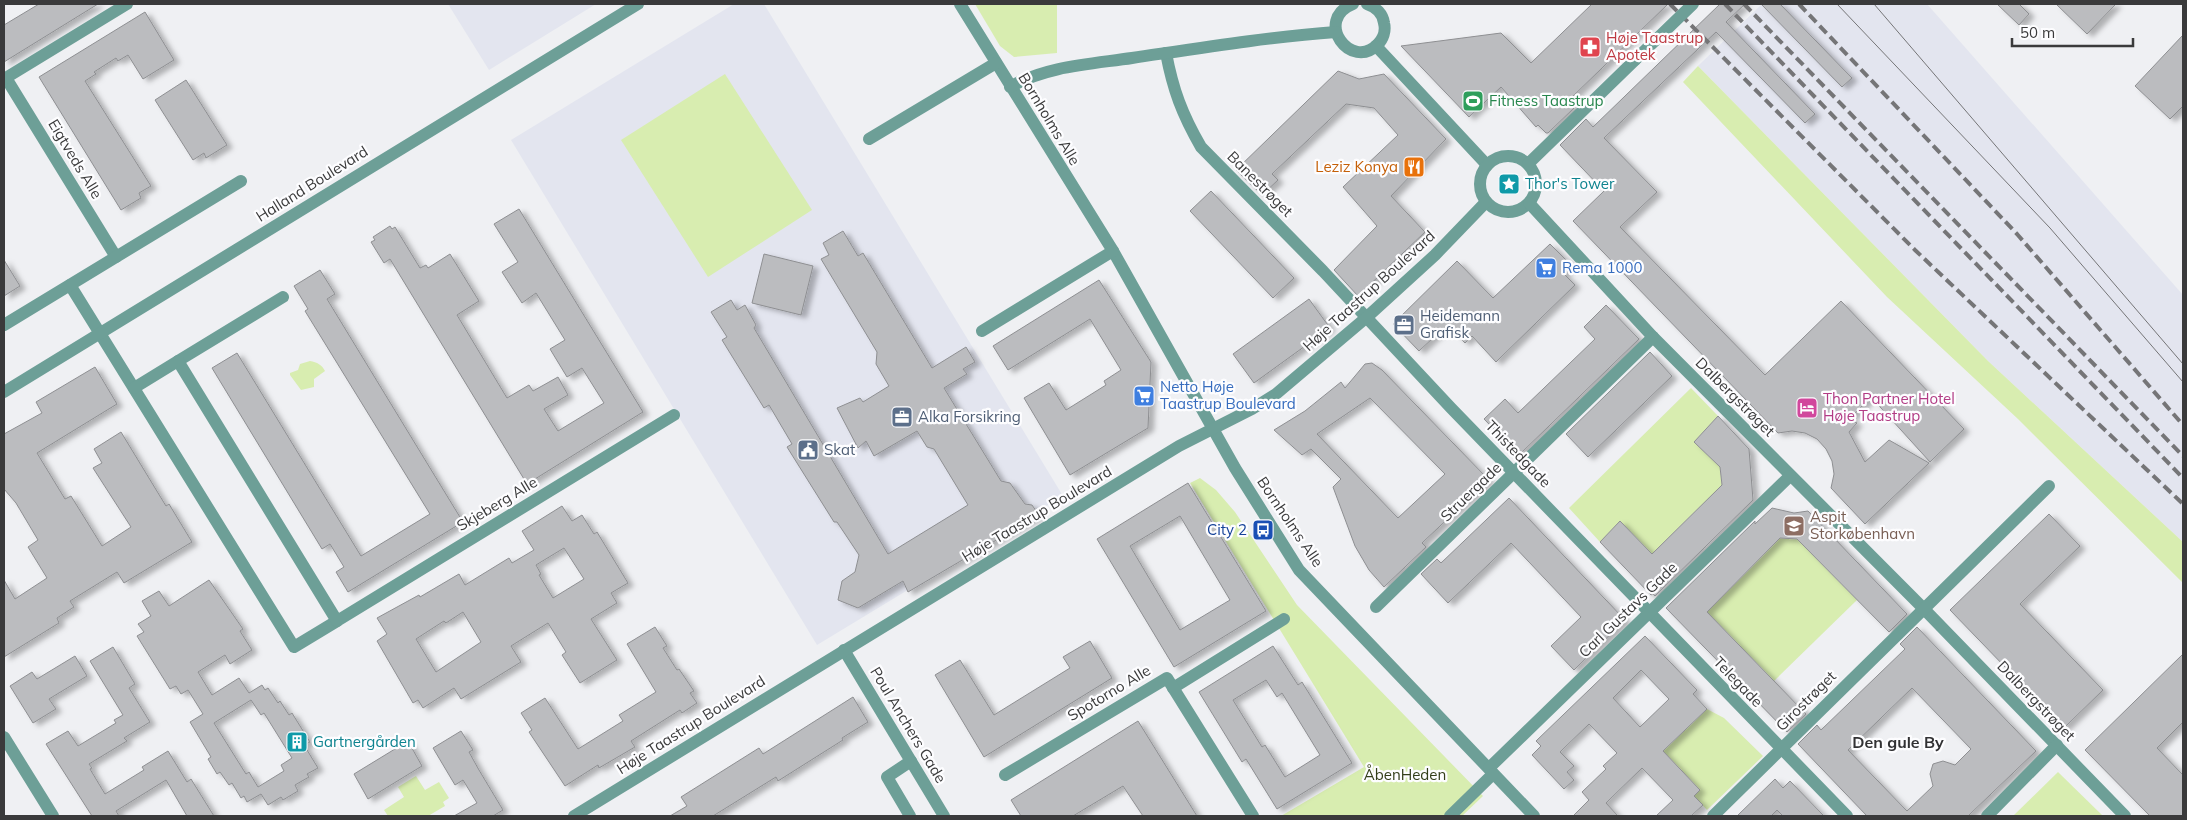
<svg xmlns="http://www.w3.org/2000/svg" width="2187" height="820" viewBox="0 0 2187 820" font-family="Mulish,sans-serif">
	<style>
		.built { fill: #e3e5ef }
		.green { fill: #d8edb0 }
		.building { fill: #bbbcbf; stroke: #8e8f92; fill-rule: evenodd; filter: url(#shadow) }
		.lines { fill: none; stroke-linecap: round; stroke-linejoin: round }
		.minor { stroke: #6d9f97; stroke-width: 12 }
		.tram { stroke: #757577; stroke-width: 1 }
		.rail { stroke: #757577; stroke-width: 4; stroke-dasharray: 10 5; stroke-linecap: butt }
		.minor-bridge { stroke: #6d9f97; stroke-width: 12 }
		.labels { text-anchor: middle; stroke-width: 4.5; stroke-linejoin: round; paint-order: stroke }
		.health-label { font-size: 15px; fill: #be3a42; stroke: #fdfdff; text-anchor: start }
		.leisure-label { font-size: 15px; fill: #27864d; stroke: #fdfdff; text-anchor: start }
		.street-label { font-size: 15px; fill: #3a3a3b; stroke: #fdfdff }
		.food-label { font-size: 15px; fill: #c56008; stroke: #fdfdff; text-anchor: end }
		.culture-label { font-size: 15px; fill: #0d838f; stroke: #fdfdff; text-anchor: start }
		.shop-label { font-size: 15px; fill: #366cbe; stroke: #fdfdff; text-anchor: start }
		.service-label { font-size: 15px; fill: #4e5e75; stroke: #fdfdff; text-anchor: start }
		.hotel-label { font-size: 15px; fill: #b23c85; stroke: #fdfdff; text-anchor: start }
		.education-label { font-size: 15px; fill: #785e54; stroke: #fdfdff; text-anchor: start }
		.transit-label { font-size: 15px; fill: #164399; stroke: #fdfdff; text-anchor: end }
		.park-label { font-size: 15px; fill: #333e19; stroke: #fdfdff }
		.neighbourhood-label { font-size: 16px; font-weight: bold; fill: #323234; stroke: #fdfdff }
	</style>
	<defs>
		<filter id="shadow"><feDropShadow dx="5.5" dy="3" stdDeviation="2.5" flood-color="#0004"/></filter>
	</defs>
	<rect width="100%" height="100%" fill="#eff0f3"/>
	<g class="built">
		<path d="M448,4H596L489,70Z"/>
		<path d="M734,4H764L1063,496L817,645L511,140Z"/>
		<path d="M1762,4H1927L2183,295V542L1988,361L1698,66Z"/>
	</g>
	<g class="green">
		<path d="M975,4H1057V53L1014,57L1000,46Z"/>
		<path d="M1698,66L1988,361L2183,542V583L2018,419L1887,297L1683,82Z"/>
		<path d="M725,74L812,210L708,277L621,140Z"/>
		<path d="M310,361C317,362 322,365 325,371L314,379V387L301,390L290,375V373L298,370L300,364Z"/>
		<path d="M1691,388L1718,416L1694,442L1720,467L1722,485L1652,554L1620,521L1600,542L1569,508Z"/>
		<path d="M1200,478L1216,490L1235,512L1297,605L1483,796L1462,816H1281L1364,767L1190,483Z"/>
		<path d="M1780,538L1797,539L1857,600L1774,681L1707,612Z"/>
		<path d="M1707,709L1724,718L1763,756L1707,810L1694,796L1700,790L1663,751Z"/>
		<path d="M2058,772L2103,816H2013Z"/>
		<path d="M416,776L425,790L439,782L449,798L443,802L445,806L428,816H388L384,810L404,797L398,787Z"/>
	</g>
	<g class="building">
		<path d="M39,4H98L4,62V25Z"/>
		<path d="M1592,4H1668L1568,101L1574,108L1548,133H1546L1538,125L1536,127L1501,87L1469,117L1401,46L1501,33L1531,63Z"/>
		<path d="M1720,4H1745L1726,22L1815,114L1805,123L1716,32L1604,138L1657,192L1620,227L1765,375L1841,301L1964,429L1930,462L1871,397L1849,419L1857,423L1849,432L1865,462L1889,440L1929,463L1865,524L1831,488L1834,474L1832,461L1826,449L1817,439L1805,433L1792,431L1778,433L1573,221L1604,191L1560,145L1586,119L1593,127Z"/>
		<path d="M1761,4H1780L1852,78L1842,87Z"/>
		<path d="M1997,4H2019L2029,14L2019,25Z"/>
		<path d="M2056,4H2116L2087,34Z"/>
		<path d="M145,12L174,60L143,79L128,55L118,61L116,58L94,72L96,74L85,81L151,186L139,193L141,198L121,210L39,77Z"/>
		<path d="M2183,35V106L2170,119L2135,86Z"/>
		<path d="M1338,71L1359,79L1384,74L1446,139L1391,196L1425,232L1358,296L1334,270L1377,226L1343,187L1398,135L1374,108L1346,104L1272,174L1278,180L1262,195L1236,170Z"/>
		<path d="M186,80L227,145L206,158L204,153L193,160L155,100Z"/>
		<path d="M1211,191L1294,278L1273,298L1190,211Z"/>
		<path d="M519,209L643,412L527,484L390,259L384,263L371,242L375,240L373,237L390,226L392,229L395,227L420,268L426,265L428,268L450,254L479,301L457,315L507,398L529,385L533,391L558,377L568,395L544,409L558,431L604,403L582,368L567,377L550,349L565,340L536,293L522,303L502,272L518,262L494,224Z"/>
		<path d="M843,231L858,256L863,253L932,368L966,347L975,362L963,369L967,374L944,388L1001,481L1010,483L1025,504L1032,505L1039,515L908,592L903,581L858,608L838,600L842,581L855,572L859,555L837,522H834L787,447L792,444L769,405L764,408L722,340L727,337L711,312L731,300L737,310L745,305L756,325L754,328L888,554L968,505L934,449L927,447L917,431L874,456L866,441L858,448L837,408L860,398L863,402L889,386L876,364L877,352L821,259L829,255L823,243Z"/>
		<path d="M1550,244L1571,265L1563,273L1575,285L1496,362L1472,336L1465,343L1447,325L1419,351L1393,324L1457,261L1493,298Z"/>
		<path d="M764,254L813,266L801,315L752,303Z"/>
		<path d="M4,260L20,286L4,296Z"/>
		<path d="M320,270L335,294L327,299L463,522L348,592L336,572L344,567L330,544L322,549L212,368L237,353L361,556L430,514L305,311L308,309L294,286Z"/>
		<path d="M1099,280L1151,362L1148,428L1070,475L1024,398L1049,383L1066,410L1106,385L1104,381L1121,370L1090,319L1008,370L993,346Z"/>
		<path d="M1309,299L1330,328L1254,383L1233,354Z"/>
		<path d="M1606,305L1639,339L1519,455L1484,419L1505,399L1518,413L1595,339L1584,327Z"/>
		<path d="M1650,352L1672,376L1588,457L1566,434Z"/>
		<path d="M1372,363L1382,370L1489,480L1422,543L1426,547L1384,587L1369,570L1355,546L1333,487L1341,479L1311,449L1302,455L1274,430L1305,411L1341,382L1345,388L1365,364ZM1370,398L1445,474L1398,518L1317,434Z"/>
		<path d="M95,367L117,404L37,453L65,499L71,496L102,546L131,527L93,468L102,463L94,449L121,432L166,506L169,504L192,542L124,583L117,572L70,601L74,607L57,618L59,623L4,657V580L15,599L47,578L28,547L38,540L16,503L4,489V434L42,413L36,402Z"/>
		<path d="M1718,416L1749,449L1753,500L1655,596L1653,594L1651,595L1600,542L1620,521L1652,554L1722,485L1720,467L1694,442Z"/>
		<path d="M1188,483L1266,611L1174,667L1097,539ZM1180,516L1230,600L1180,630L1130,546Z"/>
		<path d="M1509,498L1625,620L1574,670L1551,646L1581,617L1511,543L1448,603L1421,574L1437,559L1441,563Z"/>
		<path d="M562,506L572,521L582,515L594,534L597,532L628,583L611,593L617,603L591,619L617,660L580,683L562,655L566,652L548,623L511,646L521,662L461,699L454,688L423,708L418,700L413,703L377,641L387,634L377,618L419,595L420,597L459,574L465,585L509,558L512,563L534,550L522,531ZM564,548L584,579L553,598L539,575L541,574L536,565ZM463,612L481,642L436,672L416,639L444,621L446,623Z"/>
		<path d="M1772,508L1794,513L1808,511L1907,614L1889,632L1797,539L1780,538L1707,612L1806,714L1787,732L1666,608L1755,521V524Z"/>
		<path d="M2049,514L2080,546L2020,604L2103,690L2064,728L1950,610Z"/>
		<path d="M209,580L243,629L240,631L252,650L230,664L225,655L198,672L212,695L239,678L249,693L262,685L265,690L268,688L278,703L280,701L289,715L292,713L310,742L304,745L318,768L307,774L309,777L295,785L298,791L283,800L281,797L268,805L261,794L247,802L244,796L241,798L232,783L229,785L220,772L217,774L208,759L211,757L190,722L203,714L188,690L181,694L176,686L170,689L137,636L144,632L138,624L151,616L142,601L159,591L169,606ZM251,700L261,715L264,713L292,758L281,765L284,771L258,787L249,772L246,774L214,723Z"/>
		<path d="M655,627L667,646L663,648L677,670L679,669L694,691L690,693L697,703L682,713L680,710L631,741L635,747L599,768L598,765L565,786L529,732L532,730L521,713L545,698L578,749L623,721L619,715L656,692L627,644Z"/>
		<path d="M1917,627L2036,751L1968,816H1867L1798,744L1817,725L1821,730L1905,649L1900,644ZM1912,688L1971,749L1955,765L1943,761L1933,764L1930,774L1933,786L1907,811L1848,750Z"/>
		<path d="M1645,636L1697,690L1693,694L1707,709L1663,751L1700,790L1694,796L1703,805L1691,816H1656L1673,800L1642,768L1606,803L1618,816H1573L1589,800L1582,792L1606,769L1603,766L1617,753L1589,724L1560,752L1574,766L1567,772L1574,780L1564,789L1532,755L1541,746L1536,741ZM1641,670L1669,699L1640,727L1613,698Z"/>
		<path d="M1090,641L1112,678L984,757L935,675L960,660L994,715L1070,668L1063,657Z"/>
		<path d="M1273,646L1298,685L1302,682L1352,763L1277,809L1246,759L1242,762L1199,692ZM1266,680L1277,697L1282,693L1320,755L1285,777L1265,745L1262,747L1233,700Z"/>
		<path d="M113,647L135,684L129,688L150,722L124,738L127,741L89,764L92,768L90,769L105,794L144,770L142,767L168,751L187,782L191,779L214,816H187L166,780L116,811L119,816H92L46,744L68,731L78,746L116,723L114,720L123,715L90,661Z"/>
		<path d="M2183,654V722L2157,748L2183,775V816H2150L2085,750Z"/>
		<path d="M75,656L87,676L49,699L56,709L33,723L10,686L32,672L37,679Z"/>
		<path d="M853,697L868,722L842,738L843,740L778,781L776,777L713,816H670L687,806L681,797L759,748L763,754Z"/>
		<path d="M1138,721L1197,816H1143L1123,786L1073,816H1021L1011,800Z"/>
		<path d="M461,731L473,750L469,752L479,770L503,810L493,816H454L477,803L463,780L455,785L433,748Z"/>
		<path d="M408,741L422,766L368,799L354,774Z"/>
		<path d="M1775,779L1783,788L1790,781L1824,816H1783L1777,810L1771,816H1737Z"/>
	</g>
	<g class="lines">
		<g class="minor">
			<path d="M960,4L1113,251L1235,468L1299,570L1534,816"/>
			<path d="M1353,4C1313,20 1351,72 1378,44C1383,39 1386,31 1384,23C1383,14 1376,7 1367,4"/>
			<path d="M1376,46L1487,165"/>
			<path d="M1166,53C1173,90 1182,114 1201,147L1323,271L1451,408L1847,816"/>
			<path d="M6,78L116,257"/>
			<path d="M4,79L127,4"/>
			<path d="M1010,87C1046,66 1092,64 1132,58C1200,48 1268,37 1336,32"/>
			<path d="M869,139L996,63"/>
			<circle cx="1508" cy="184" r="28"/>
			<path d="M1528,164L1635,60"/>
			<path d="M1529,203L1653,337L1924,609L2125,816"/>
			<path d="M70,285L294,647L337,621"/>
			<path d="M4,325L241,181"/>
			<path d="M982,331L1113,251"/>
			<path d="M178,361L283,297"/>
			<path d="M134,388L178,361L337,621L674,415"/>
			<path d="M4,392L638,4"/>
			<path d="M1376,607L1653,337"/>
			<path d="M844,650L944,816"/>
			<path d="M1173,688L1284,619"/>
			<path d="M4,737L53,816"/>
			<path d="M1489,768L1790,476"/>
			<path d="M1005,775L1167,678L1253,816"/>
			<path d="M574,816L1179,446L1252,409L1276,394L1367,317L1435,255L1486,202"/>
			<path d="M910,816L887,777L911,761"/>
			<path d="M1450,816L1493,774"/>
			<path d="M1713,816L2049,486"/>
			<path d="M1987,816L2057,745"/>
		</g>
		<g class="tram">
			<path d="M1837,4L2050,228L2183,382"/>
			<path d="M1874,4L2183,364"/>
		</g>
		<g class="rail">
			<path d="M1670,4L1915,250L2183,504"/>
			<path d="M1725,4L2183,478"/>
			<path d="M1744,4L2183,456"/>
			<path d="M1799,4L2017,234L2183,425"/>
		</g>
		<path class="minor-bridge" d="M1635,60L1693,4"/>
	</g>
	<defs>
		<g id="pharmacy-square" transform="scale(1.125)"><rect x="-9" y="-9" width="18" height="18" rx="4" fill="#e0444e" stroke="#fdfdff"/><path d="M-2-6h4v4h4v4h-4v4h-4v-4h-4v-4h4Z" fill="#fff"/></g>
		<g id="stadium-square" transform="scale(1.125)"><rect x="-9" y="-9" width="18" height="18" rx="4" fill="#2e9e5b" stroke="#fdfdff"/><path d="M0-5a6.5 5 0 1 0 0 10a6.5 5 0 1 0 0-10ZM-3.5-1.8h7v3.6h-7Z" fill="#fff"/></g>
		<g id="restaurant-square" transform="scale(1.125)"><rect x="-9" y="-9" width="18" height="18" rx="4" fill="#e8710a" stroke="#fdfdff"/><path d="M-5-6h1v4h1v-4h1v4h1v-4h1v5L-1.5 .5V6h-2V.5L-5-1ZM5-6V6H3V1.5H1.5Q1.5-4 5-6Z" fill="#fff"/></g>
		<g id="sight-square" transform="scale(1.125)"><rect x="-9" y="-9" width="18" height="18" rx="4" fill="#0f9aa8" stroke="#fdfdff"/><path d="M0-6L1.8-2.2L6-1.7L2.9 1.2L3.7 5.4L0 3.3L-3.7 5.4L-2.9 1.2L-6-1.7L-1.8-2.2Z" fill="#fff"/></g>
		<g id="supermarket-square" transform="scale(1.125)"><rect x="-9" y="-9" width="18" height="18" rx="4" fill="#3f7fe0" stroke="#fdfdff"/><path d="M-6-5.5h2.5l.6 2H6L4.5 2H-2.5L-4.4-4H-6ZM-1.5 3.2a1.3 1.3 0 1 0 .1 0ZM3 3.2a1.3 1.3 0 1 0 .1 0Z" fill="#fff"/></g>
		<g id="office-square" transform="scale(1.125)"><rect x="-9" y="-9" width="18" height="18" rx="4" fill="#5c6f8a" stroke="#fdfdff"/><path d="M-6-3h4V-5.5h4V-3h4V5H-6ZM-1-4.5V-3h2v-1.5ZM-6 0V1H6V0Z" fill="#fff"/></g>
		<g id="hotel-square" transform="scale(1.125)"><rect x="-9" y="-9" width="18" height="18" rx="4" fill="#d1479c" stroke="#fdfdff"/><path d="M-6-4.5h1.5V1H6V5H4.5V3h-9V5H-6ZM-4 0a1.8 1.8 0 1 1 3.6 0ZM.5 0V-2.5h3Q6-2.5 6 0Z" fill="#fff"/></g>
		<g id="civic-square" transform="scale(1.125)"><rect x="-9" y="-9" width="18" height="18" rx="4" fill="#5c6f8a" stroke="#fdfdff"/><path d="M-.6-6.5H3V-4.5H.6V-3L4-1V1h2V6H-6V1h2V-1L-.6-3ZM-1.2 2.5V6h2.4V2.5Z" fill="#fff"/></g>
		<g id="school-square" transform="scale(1.125)"><rect x="-9" y="-9" width="18" height="18" rx="4" fill="#8d6e63" stroke="#fdfdff"/><path d="M0-5L7-2L0 1L-7-2ZM-4 1L0 2.5L4 1V4Q0 6-4 4Z" fill="#fff"/></g>
		<g id="bus-square" transform="scale(1.125)"><rect x="-9" y="-9" width="18" height="18" rx="4" fill="#1a4fb4" stroke="#fdfdff"/><path d="M-5-6H5V4H4V6H2V4H-2V6H-4V4H-5ZM-3.5-4V0h7V-4ZM-3.5 1.2v1.5H-2V1.2ZM2 1.2v1.5H3.5V1.2Z" fill="#fff"/></g>
		<g id="building-square" transform="scale(1.125)"><rect x="-9" y="-9" width="18" height="18" rx="4" fill="#0f9aa8" stroke="#fdfdff"/><path d="M-4-6H4V6H1V3H-1V6H-4ZM-2.5-4.3h1.7v1.8h-1.7ZM.8-4.3h1.7v1.8H.8ZM-2.5-1h1.7V.8h-1.7ZM.8-1h1.7V.8H.8Z" fill="#fff"/></g>
	</defs>
	<g fill-rule="evenodd">
		<use href="#pharmacy-square" x="1590" y="47"/>
		<use href="#stadium-square" x="1473" y="101"/>
		<use href="#restaurant-square" x="1414" y="167"/>
		<use href="#sight-square" x="1509" y="184"/>
		<use href="#supermarket-square" x="1546" y="268"/>
		<use href="#office-square" x="1404" y="325"/>
		<use href="#supermarket-square" x="1144" y="396"/>
		<use href="#hotel-square" x="1807" y="408"/>
		<use href="#office-square" x="902" y="417"/>
		<use href="#civic-square" x="808" y="450"/>
		<use href="#school-square" x="1794" y="526"/>
		<use href="#bus-square" x="1263" y="530"/>
		<use href="#building-square" x="297" y="742"/>
	</g>
	<g class="labels">
		<g class="health-label">
			<text x="1606" y="43">Høje Taastrup<tspan x="1606" dy="17">Apotek</tspan></text>
		</g>
		<g class="leisure-label">
			<text x="1489" y="106">Fitness Taastrup</text>
		</g>
		<g class="street-label">
			<text transform="translate(1049 119) rotate(59)" y="5">Bornholms Alle</text>
			<text transform="translate(75 159) rotate(59)" y="5">Eigtveds Alle</text>
			<text transform="translate(312 184) rotate(-32)" y="5">Halland Boulevard</text>
			<text transform="translate(1260 184) rotate(45)" y="5">Banestrøget</text>
			<text transform="translate(1369 291) rotate(-42)" y="5">Høje Taastrup Boulevard</text>
			<text transform="translate(1735 397) rotate(45)" y="5">Dalbergstrøget</text>
			<text transform="translate(1518 454) rotate(46)" y="5">Thistedgade</text>
			<text transform="translate(1471 492) rotate(-44)" y="5">Struergade</text>
			<text transform="translate(497 504) rotate(-31)" y="5">Skjeberg Alle</text>
			<text transform="translate(1037 514) rotate(-31)" y="5">Høje Taastrup Boulevard</text>
			<text transform="translate(1290 522) rotate(56)" y="5">Bornholms Alle</text>
			<text transform="translate(1628 610) rotate(-44)" y="5">Carl Gustavs Gade</text>
			<text transform="translate(1738 682) rotate(46)" y="5">Telegade</text>
			<text transform="translate(1109 693) rotate(-31)" y="5">Spotorno Alle</text>
			<text transform="translate(1806 701) rotate(-45)" y="5">Girostrøget</text>
			<text transform="translate(2036 701) rotate(46)" y="5">Dalbergstrøget</text>
			<text transform="translate(691 725) rotate(-32)" y="5">Høje Taastrup Boulevard</text>
			<text transform="translate(908 725) rotate(59)" y="5">Poul Anchers Gade</text>
		</g>
		<g class="food-label">
			<text x="1398" y="172">Leziz Konya</text>
		</g>
		<g class="culture-label">
			<text x="1525" y="189">Thor's Tower</text>
			<text x="313" y="747">Gartnergården</text>
		</g>
		<g class="shop-label">
			<text x="1562" y="273">Rema 1000</text>
			<text x="1160" y="392">Netto Høje<tspan x="1160" dy="17">Taastrup Boulevard</tspan></text>
		</g>
		<g class="service-label">
			<text x="1420" y="321">Heidemann<tspan x="1420" dy="17">Grafisk</tspan></text>
			<text x="918" y="422">Alka Forsikring</text>
			<text x="824" y="455">Skat</text>
		</g>
		<g class="hotel-label">
			<text x="1823" y="404">Thon Partner Hotel<tspan x="1823" dy="17">Høje Taastrup</tspan></text>
		</g>
		<g class="education-label">
			<text x="1810" y="522">Aspit<tspan x="1810" dy="17">Storkøbenhavn</tspan></text>
		</g>
		<g class="transit-label">
			<text x="1247" y="535">City 2</text>
		</g>
		<g class="park-label">
			<text x="1405" y="780">ÅbenHeden</text>
		</g>
		<g class="neighbourhood-label">
			<text x="1898" y="748">Den gule By</text>
		</g>
	</g>
	<rect width="2187" height="820" fill="none" stroke="#3a3a3b" stroke-width="10"/>
	<path d="M2012 38v8h121v-8" fill="none" stroke="#3a3a3b" stroke-width="2.5"/>
	<text x="2020" y="38" font-size="15" fill="#3a3a3b" stroke="#fdfdff" stroke-width="4" paint-order="stroke">50 m</text>
</svg>
